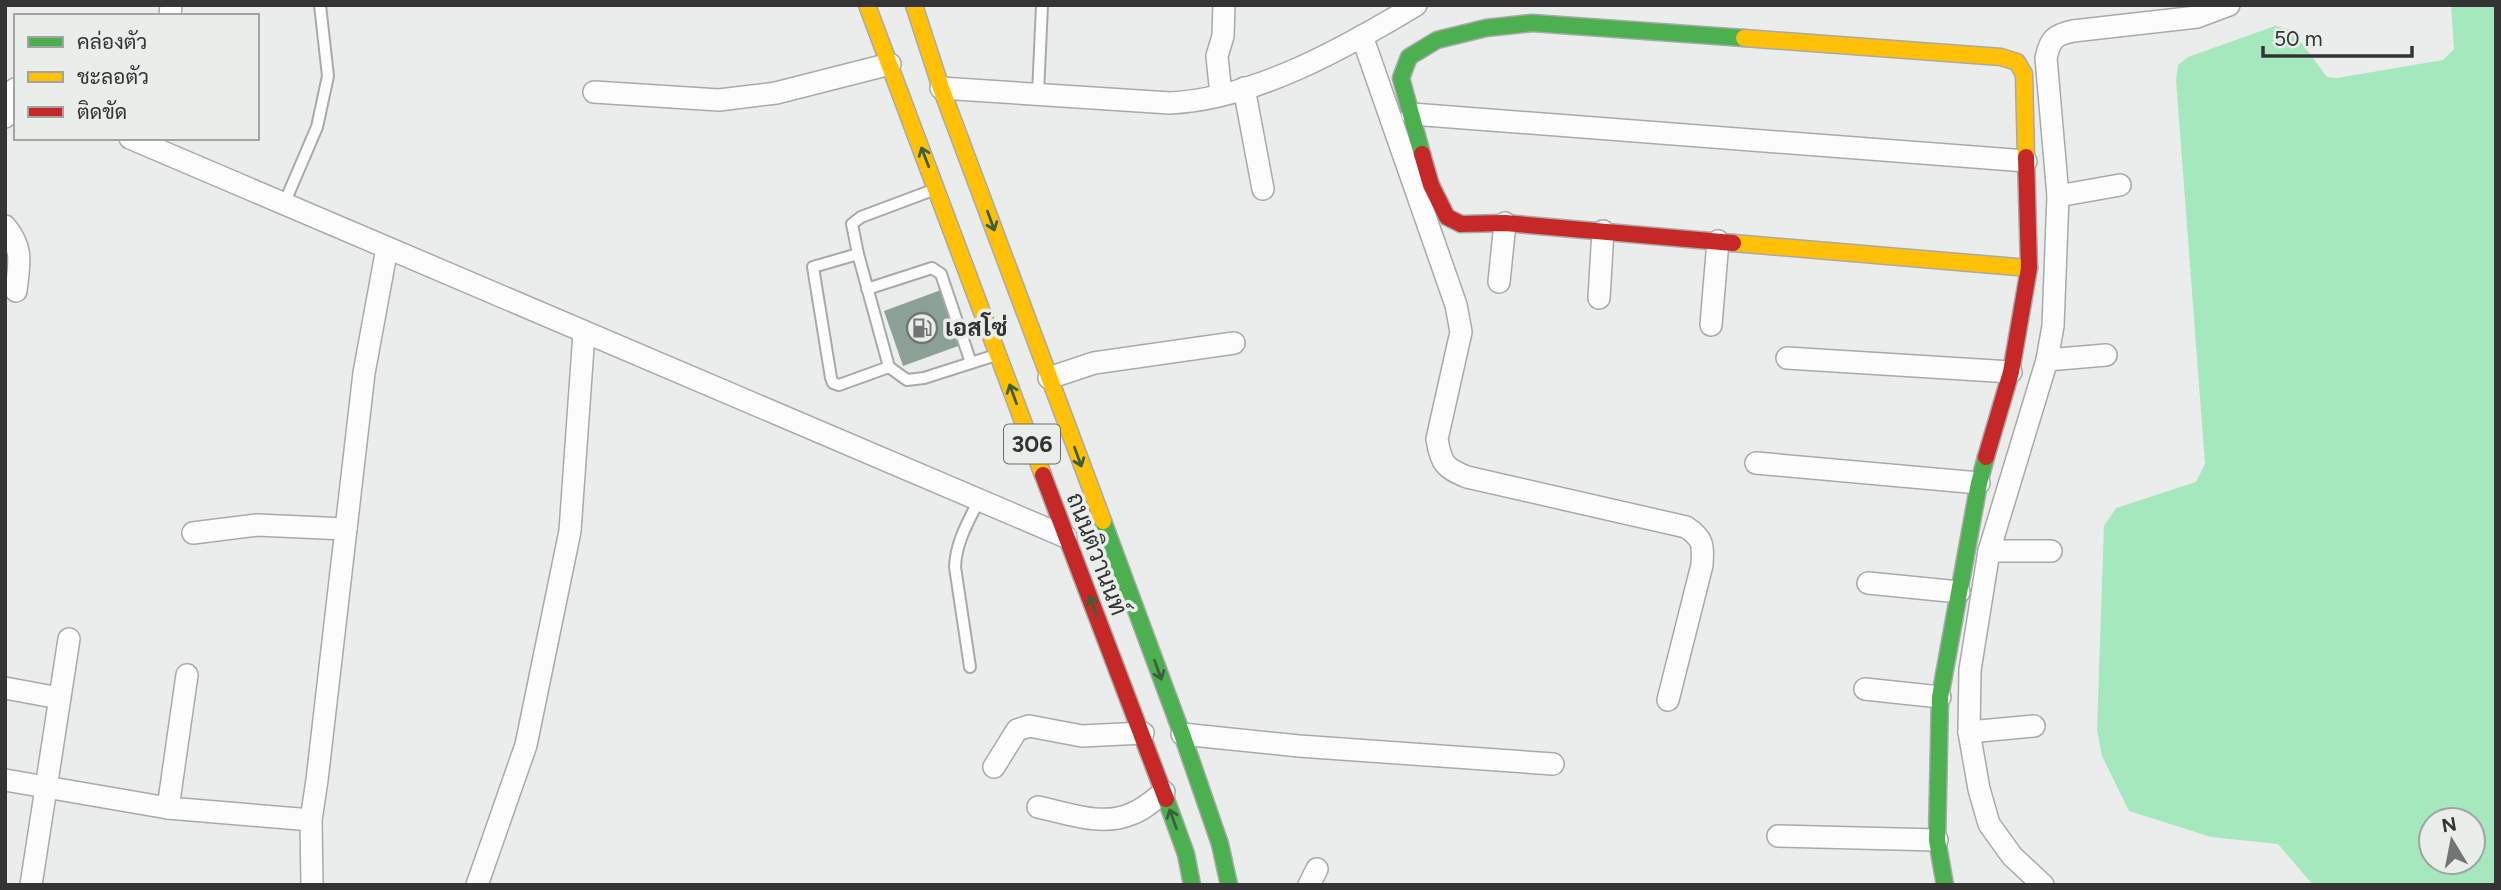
<svg xmlns="http://www.w3.org/2000/svg" width="2501" height="890" viewBox="0 0 2501 890" font-family="Figtree,Sarabun,sans-serif">
	<style>
		.water { fill: #a5e8be; fill-rule: evenodd }
		.building { fill: #8ba196 }
		.lines { fill: none; stroke-linecap: round; stroke-linejoin: round }
		.lane-casing { stroke: #a8aaa9; stroke-width: 14 }
		.street-casing { stroke: #a8aaa9; stroke-width: 24 }
		.fast-casing { stroke: #a8aaa9; stroke-width: 19 }
		.slow-casing { stroke: #a8aaa9; stroke-width: 19 }
		.jam-casing { stroke: #a8aaa9; stroke-width: 19 }
		.lane { stroke: #fcfcfc; stroke-width: 10 }
		.street { stroke: #fcfcfc; stroke-width: 21 }
		.fast { stroke: #4caf50; stroke-width: 16 }
		.slow { stroke: #ffc107; stroke-width: 16 }
		.jam { stroke: #c62828; stroke-width: 16 }
		.oneway { stroke: #3c5f3d }
		.labels { text-anchor: middle; stroke-width: 7; stroke-linejoin: round; paint-order: stroke }
		.shield { fill: #eaeeeb; stroke: #6a6c6a; stroke-width: 2 }
		.shield-label { font-size: 23px; font-weight: bold; fill: #333433 }
		.poi-label { font-size: 24px; font-weight: bold; fill: #333433; stroke: #eaeeeb; text-anchor: start }
		.street-label { font-size: 24px; fill: #333433; stroke: #eaeeeb }
	</style>
	<rect width="100%" height="100%" fill="#ebedec"/>
	<path class="water" d="M2451,5H2496V885H2313L2278,844L2211,837L2129,811L2102,756L2097,730L2104,526L2116,508L2196,482L2205,464L2176,80L2178,65L2188,57L2275,26L2292,30L2327,77L2337,78L2443,60L2454,49ZM2431,820H2473V862H2431Z"/>
	<path class="building" d="M941,290L961,345L903,366L884,311Z"/>
	<g class="lines">
		<g class="lane-casing">
			<g id="lane">
				<path d="M1038,94L1042,5"/>
				<path d="M933,190L861,217L852,224L858,254L889,367L907,380L924,378L996,355"/>
				<path d="M284,204L317,127L328,76L320,5"/>
				<path d="M858,254L813,267L831,378L833,383L839,385L889,367"/>
				<path d="M867,289L932,268L941,274L971,363"/>
				<path d="M970,667L955,567C956,542 968,522 979,500"/>
			</g>
		</g>
		<g class="street-casing">
			<g id="street">
				<path d="M170,16L171,5"/>
				<path d="M1362,36L1456,305L1461,332L1437,439C1441,464 1445,468 1467,477L1686,527C1704,539 1703,545 1702,565L1668,700"/>
				<path d="M941,88L1170,103C1254,99 1345,48 1416,5"/>
				<path d="M1244,88L1263,189"/>
				<path d="M594,92L719,100L776,93L890,64"/>
				<path d="M1221,95L1217,56L1223,36L1224,5"/>
				<path d="M1412,114L2026,161"/>
				<path d="M5,117L15,89"/>
				<path d="M130,138L1066,537"/>
				<path d="M2058,196L2120,185"/>
				<path d="M5,226C24,249 19,263 16,291"/>
				<path d="M1499,282L1505,223"/>
				<path d="M1599,298L1603,231"/>
				<path d="M1711,325L1718,241"/>
				<path d="M1787,358L2011,372"/>
				<path d="M2047,360L2106,355"/>
				<path d="M1049,378L1094,363L1234,343"/>
				<path d="M1756,463L1979,483"/>
				<path d="M193,533L257,525L346,529"/>
				<path d="M1989,551H2051"/>
				<path d="M1868,583L1959,592"/>
				<path d="M5,688L59,698"/>
				<path d="M1865,689L1940,697"/>
				<path d="M1969,732L2034,726"/>
				<path d="M1182,734L1299,746L1553,764"/>
				<path d="M994,767L1017,730L1029,726L1082,736L1143,733"/>
				<path d="M5,780L168,808L311,820"/>
				<path d="M1038,807C1067,813 1102,827 1131,814C1143,810 1154,800 1164,792"/>
				<path d="M168,808L187,675"/>
				<path d="M1778,836L1937,840"/>
				<path d="M31,885L69,639"/>
				<path d="M312,885L311,820L317,780L364,373L387,248"/>
				<path d="M477,885L526,745L570,531L584,333"/>
				<path d="M1309,885L1317,869"/>
				<path d="M2043,885L2012,856L1989,824L1979,789L1969,732L1970,670L1989,551L2047,360L2053,326L2058,196L2046,58C2050,39 2055,35 2073,31L2197,17L2229,5"/>
			</g>
		</g>
		<g class="fast-casing">
			<g id="fast">
				<path d="M1422,154L1401,78L1409,57L1437,40L1486,28L1532,23L1744,38"/>
				<path d="M1103,521L1182,734L1220,844L1229,885"/>
				<path d="M1166,799L1186,854L1192,885"/>
				<path d="M1945,885L1937,840L1940,697L1979,483L1986,457"/>
			</g>
		</g>
		<g class="slow-casing">
			<g id="slow">
				<path d="M867,5L1043,475"/>
				<path d="M914,5L941,88L1103,521"/>
				<path d="M1744,38L2001,57L2017,62L2024,74L2026,157"/>
				<path d="M1733,243L2029,268"/>
			</g>
		</g>
		<g class="jam-casing">
			<g id="jam">
				<path d="M1422,154L1431,185L1447,217L1461,224L1505,223L1733,243"/>
				<path d="M1986,457L2011,372L2029,268L2026,157"/>
				<path d="M1043,475L1166,799"/>
			</g>
		</g>
		<use href="#lane" class="lane"/>
		<use href="#street" class="street"/>
		<use href="#fast" class="fast"/>
		<use href="#slow" class="slow"/>
		<use href="#jam" class="jam"/>
	</g>
	<defs><path id="oneway-shaft" d="M-6 0H5M1.5-3L5.5 0L1.5 3" fill="none" stroke-width="1.6" stroke-linecap="round" stroke-linejoin="round" transform="scale(1.75)"/></defs>
	<g class="oneway">
		<use href="#oneway-shaft" transform="translate(925 157) rotate(-111)"/>
		<use href="#oneway-shaft" transform="translate(991 221) rotate(70)"/>
		<use href="#oneway-shaft" transform="translate(1013 394) rotate(-110)"/>
		<use href="#oneway-shaft" transform="translate(1078 457) rotate(70)"/>
		<use href="#oneway-shaft" transform="translate(1093 606) rotate(-111)"/>
		<use href="#oneway-shaft" transform="translate(1158 670) rotate(70)"/>
		<use href="#oneway-shaft" transform="translate(1173 819) rotate(-110)"/>
	</g>
	<defs>
		<g id="fuel-ring" transform="scale(1.575)"><circle r="9.5" fill="#eaeeeb" stroke="#737574" stroke-width="1.5"/><path d="M-5.5-6h7V0h2V4h1.3V-2.5L3-4.5l.8-.8L6-3V5H2.5V1h-1V6h-7ZM-4.2-4.7v3.2H.2V-4.7Z" fill="#737574"/></g>
	</defs>
	<g fill-rule="evenodd">
		<use href="#fuel-ring" x="922" y="328"/>
	</g>
	<g class="labels">
		<rect class="shield" x="1004" y="424.5" width="56" height="39" rx="5"/>
		<g class="shield-label">
			<text x="1032" y="452">306</text>
		</g>
		<g class="poi-label">
			<text x="945" y="336">เอสโซ่</text>
		</g>
		<g class="street-label">
			<text transform="translate(1097 554) rotate(69)" y="8">ถนนติวานนท์</text>
		</g>
	</g>
	<rect width="2501" height="890" fill="none" stroke="#333433" stroke-width="14"/>
	<rect x="14" y="14" width="245" height="126" fill="#eaeeeb" stroke="#a1a4a1" stroke-width="2"/>
	<rect x="28" y="37" width="35" height="10" fill="#4caf50" stroke="#a1a4a1" stroke-width="2"/>
	<text x="77" y="49" font-size="21" fill="#333433">คล่องตัว</text>
	<rect x="28" y="72" width="35" height="10" fill="#ffc107" stroke="#a1a4a1" stroke-width="2"/>
	<text x="77" y="84" font-size="21" fill="#333433">ชะลอตัว</text>
	<rect x="28" y="107" width="35" height="10" fill="#c62828" stroke="#a1a4a1" stroke-width="2"/>
	<text x="77" y="119" font-size="21" fill="#333433">ติดขัด</text>
	<g transform="translate(2452 841) rotate(350)"><circle r="33" fill="#eaeeeb" stroke="#a1a4a1" stroke-width="2"/>
	<path d="M0-5L12 26L0 18L-12 26Z" fill="#737574"/>
	<text y="-10" font-size="19" font-weight="bold" text-anchor="middle" fill="#333433">N</text>
	</g>
	<path d="M2263 46v10h149v-10" fill="none" stroke="#333433" stroke-width="3.5"/>
	<text x="2274" y="46" font-size="21" fill="#333433" stroke="#eaeeeb" stroke-width="5" paint-order="stroke">50 m</text>
</svg>
